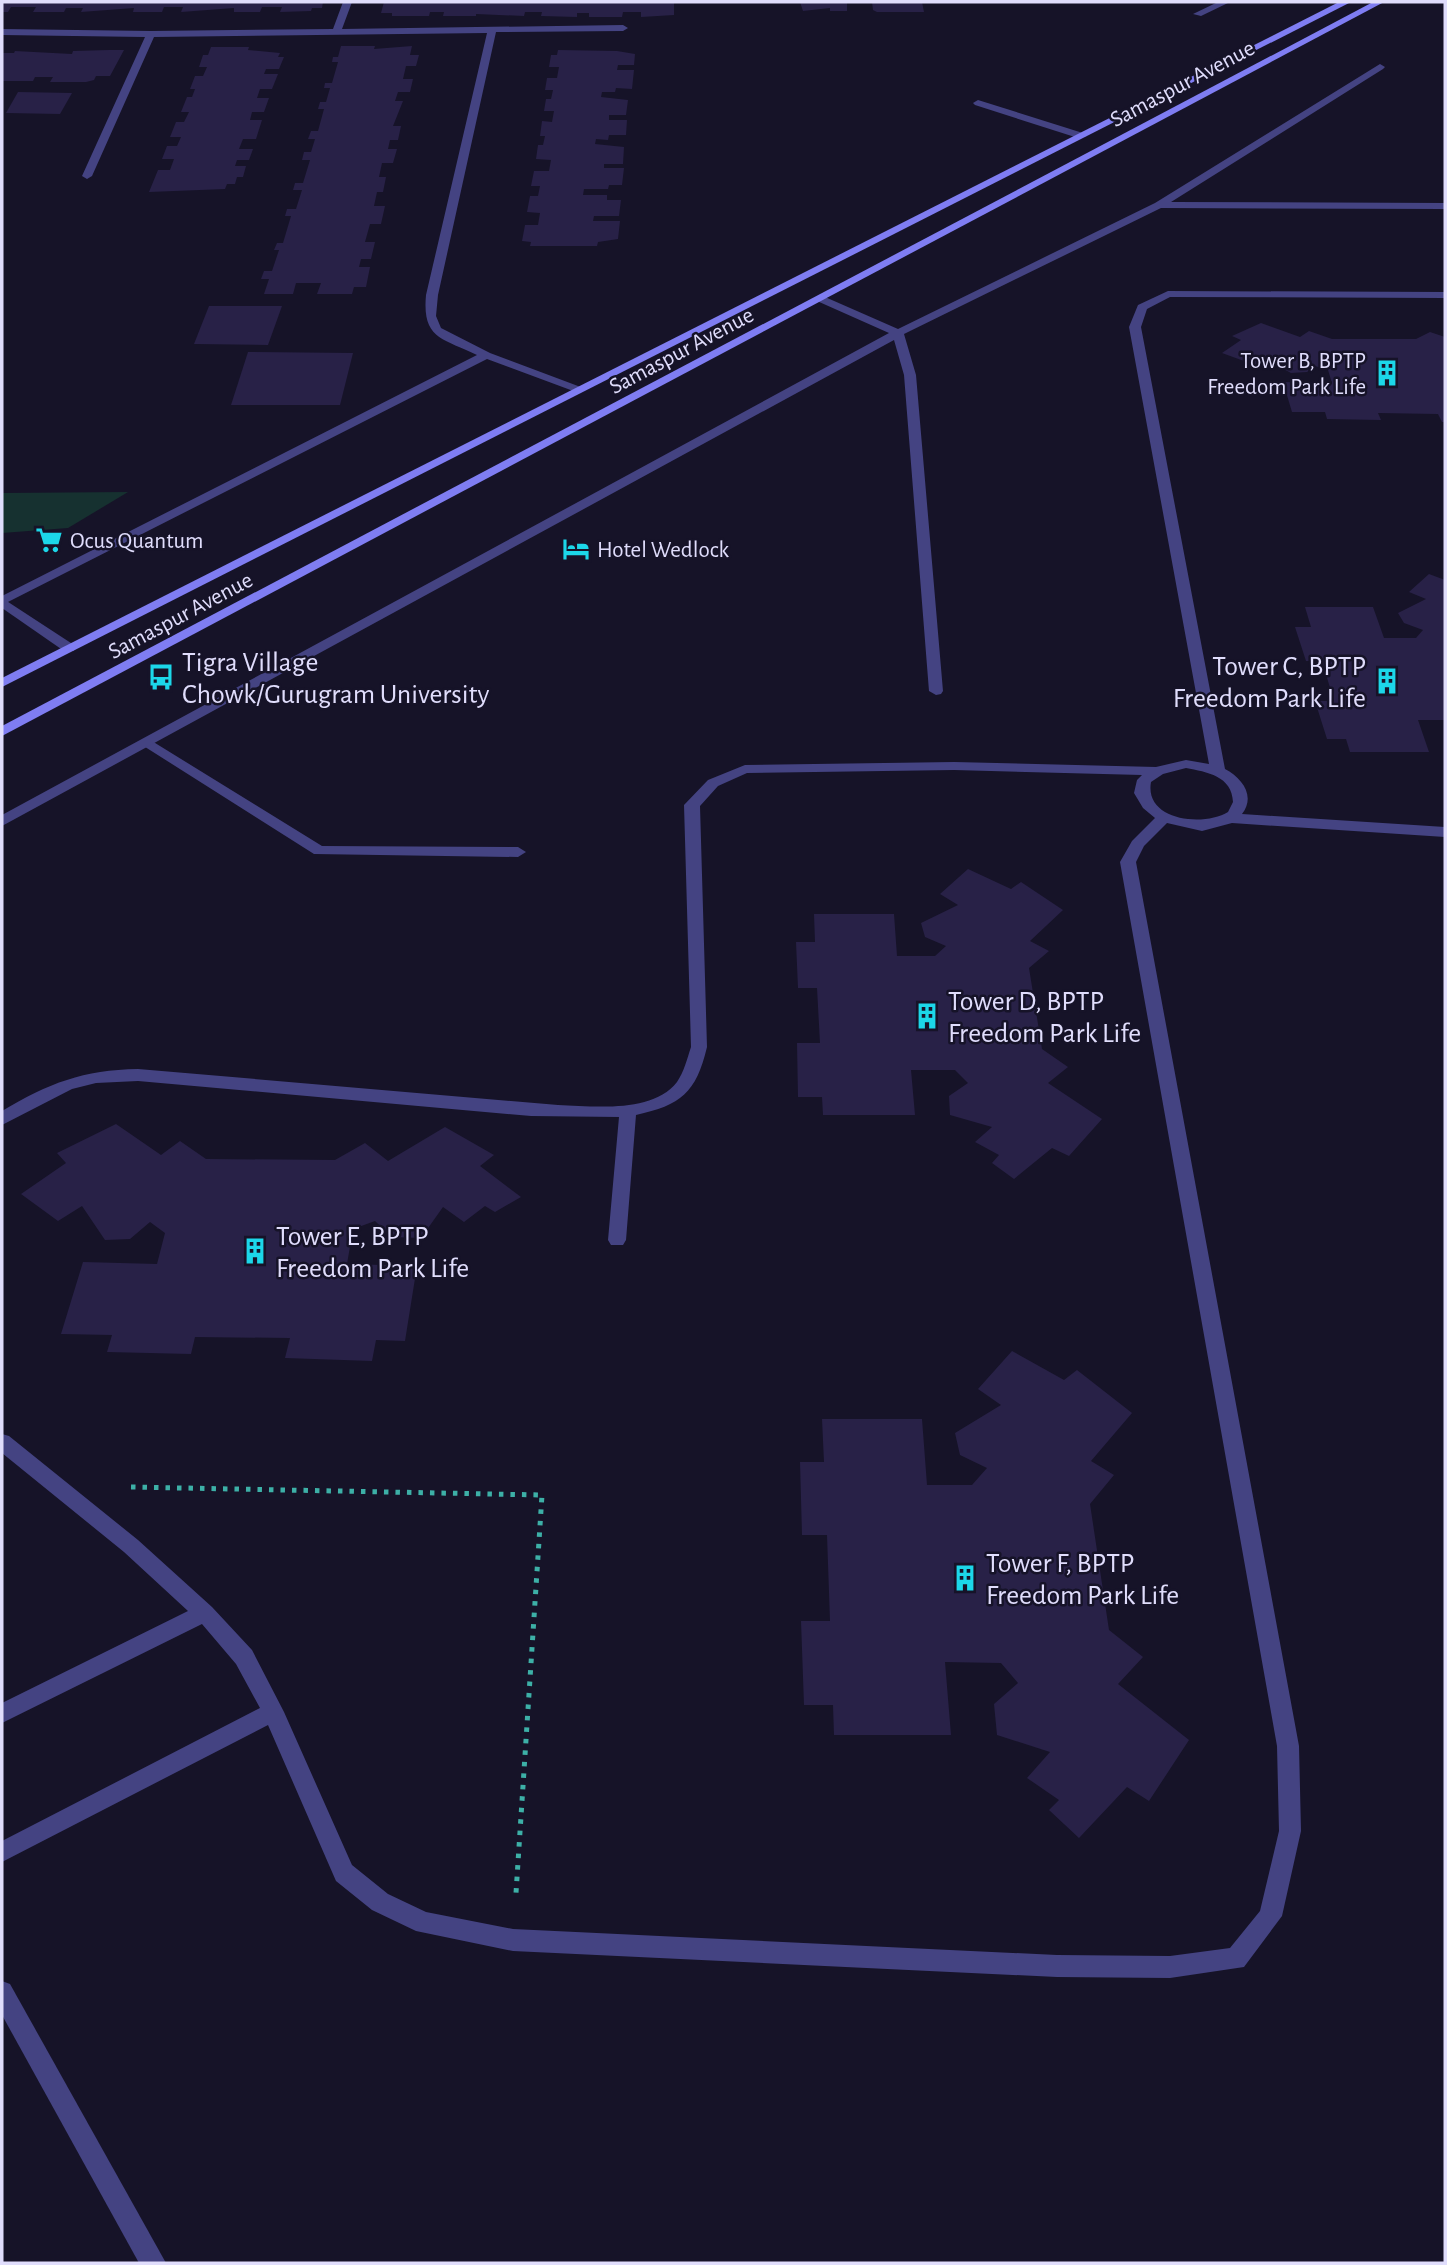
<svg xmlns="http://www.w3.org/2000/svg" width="1447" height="2265" viewBox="0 0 1447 2265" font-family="'Alegreya Sans',sans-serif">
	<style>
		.green { fill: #163130 }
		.building { fill: #282147 }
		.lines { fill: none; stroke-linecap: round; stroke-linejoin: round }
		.path { stroke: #3db0a7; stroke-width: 5; stroke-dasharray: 4.5 7; stroke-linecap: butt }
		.lane { fill: #444382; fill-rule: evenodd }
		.street { fill: #444382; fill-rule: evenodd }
		.secondary { fill: #7f7df2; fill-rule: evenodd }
		.labels { text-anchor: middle; stroke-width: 5; stroke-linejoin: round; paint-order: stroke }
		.far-street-label { font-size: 23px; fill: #e0ddfc; stroke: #161328 }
		.far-poi-label { font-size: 23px; fill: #e0ddfc; stroke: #161328; text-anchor: start }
		.poi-label { font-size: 28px; fill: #e0ddfc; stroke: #161328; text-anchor: start }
	</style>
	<rect width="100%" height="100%" fill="#161328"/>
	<path class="green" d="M128,492L68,528L2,533L3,493Z"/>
	<g class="building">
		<path d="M2,2H323L322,8H312L311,11L280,12L282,7H262L260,12H234V8L181,12L183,7H164L162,12H133L134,8L81,12L83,8H66L64,12H33L36,7H11L8,12H2Z"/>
		<path d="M384,2H674V15L641,17V12H623L622,17H589V13H577V17L541,16L542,12H525L524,16L476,14V16H443L444,12H430L429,16H392V13H381Z"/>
		<path d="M800,2H847V11H830V8L803,11Z"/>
		<path d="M872,2H922L924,12H877L873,10Z"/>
		<path d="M341,46H375L374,49L412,46L410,55H419L416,66H406L403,79H413L410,92H398L395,101H403L393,126H401L398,140H390L388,149H397L393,163H382L379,177H386L383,192H377L374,206H385L381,224H370L365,242H375L371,259H361L359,267H370L366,287H354L352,294H317L321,283H296L293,294H264L269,279H261L264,271H272L279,250H274L277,243H283L291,216H285L287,209H296L302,190H293L295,183H303L310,160H302L304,152H311L315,139H308L311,131H318L324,109H318L320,102H326L330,88H324L325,83H332L338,62H332L333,57H338Z"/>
		<path d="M211,47H249L248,50L280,53L278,57H284L279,69H266L264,74H278L272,89H260L257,98H269L264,112H252L250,120H262L256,139H243L239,149H253L249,160H237L235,166H246L243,177H237L235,184H227L225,189L149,192L158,170H170L174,159H162L167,146H177L181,137H170L176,122H184L189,112H181L187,97H192L195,89H190L195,76H203L207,67H199L203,55H208Z"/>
		<path d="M109,50H124L110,76H96L94,80L86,82H50L53,77H35L33,81H2V53H14L15,51L72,54L73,51Z"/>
		<path d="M558,50L617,51L635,54L634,65H618L617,70H634L632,89L616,88L615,92H602L601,97L628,100L626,115H609V120H627L626,135H609L608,140L596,139L595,144L624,147L623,164H604V168H624L622,185H609L608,189H584L583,195H607V200H621L619,216H594L593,221H620L618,239L598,242L597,246H530L531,242L522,241L525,225H538L540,213L527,212L530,196H538L540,186H531L534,171H549L551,160L536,159L538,145H543L545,136H540L542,121L552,122L554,111H544L546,99H551L553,90H545L547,78H557L559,67H549L551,55H557Z"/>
		<path d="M18,92L72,93L60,114L6,113Z"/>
		<path d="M209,306H282L268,345L194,344Z"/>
		<path d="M1261,323L1300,337L1309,331L1332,339H1416L1430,332L1445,337V422H1442L1438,414L1378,413L1381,420L1327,419L1325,412H1292L1283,382L1332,383L1328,370L1315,366L1307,372L1291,373L1265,359L1255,365L1222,353L1241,340L1232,336Z"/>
		<path d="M248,352L353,353L340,405H231Z"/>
		<path d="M1429,574L1445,580V720H1418L1429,752H1350L1346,739H1327L1315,701H1334L1322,661H1306L1295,627H1311L1305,607H1373L1384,638H1416L1423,630L1404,623L1398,613L1426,599L1409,592Z"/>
		<path d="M968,869L1011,889L1021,882L1063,910L1030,941L1049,951L1029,968L1042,1049L1068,1067L1048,1083L1102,1119L1069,1156L1052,1148L1014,1179L992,1163L999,1155L975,1142L992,1127L950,1115L949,1096L968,1083L955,1070H911L915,1115H823L822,1097H798L797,1043H820L817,988H798L796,942H815L814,914H894L897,956H935L946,946L925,937L921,923L958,905L940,894Z"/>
		<path d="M116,1124L161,1155L180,1141L206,1159L335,1160L365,1143L388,1161L445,1127L494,1155L480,1166L521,1197L495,1212L485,1206L464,1222L443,1207L421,1238L392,1237L375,1221L353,1229L347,1264L417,1266L405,1341L376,1340L372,1361L285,1358L290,1338L195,1337L191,1354L107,1352L112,1335L61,1334L83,1262L157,1264L165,1233L150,1222L130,1239L105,1240L82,1206L58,1221L21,1194L66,1163L57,1153Z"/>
		<path d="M1012,1351L1064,1380L1077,1370L1132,1413L1091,1461L1114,1475L1090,1504L1109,1630L1143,1657L1118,1684L1189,1740L1149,1801L1127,1787L1079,1838L1049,1810L1059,1800L1027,1778L1050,1752L997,1735L994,1704L1018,1683L1001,1663L945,1662L951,1735H834L833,1705H804L801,1621H830L827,1535H802L800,1462H824L822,1419H922L927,1485H972L987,1468L960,1455L955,1433L1001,1405L978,1389Z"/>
	</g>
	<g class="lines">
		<path class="path" d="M131,1487L542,1495L516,1893"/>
		<g class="lane">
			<path d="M978,100L1086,134L1087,136L1078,138L975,105L973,103Z"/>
			<path d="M2,598L74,645V651H64L2,608Z"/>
			<path d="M147,738L322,846L518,847L526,852L518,857L314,854L142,745L140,742Z"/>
		</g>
		<g class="street">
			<path d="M343,2H352L342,29L623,25L628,28L623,31L496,32L438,295L436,316L441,328L490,353L586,389L576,392L487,359L2,605V596L477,355C442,338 422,339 426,295L487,33L154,37L92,176L87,179L82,176L145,37L2,35V29L151,31L333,29Z"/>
			<path d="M1218,2H1230L1201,16L1193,14Z"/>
			<path d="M1380,64L1385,67L1383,69L1171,202L1445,203V209L1161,208L904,334L916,375L943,691L941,694L936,695L929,691L904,375L894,340L2,826V815L889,333L817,301V297H825L898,329L1155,203Z"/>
			<path d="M1168,291L1445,292V298L1170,297L1147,309L1141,327L1225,769C1242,778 1256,796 1242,814L1445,827V837L1232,823L1202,831L1167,823L1144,846L1136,862L1299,1746L1301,1831L1282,1916L1244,1967L1170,1978L1057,1977L513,1951L416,1931L372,1910L336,1881L268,1725L2,1862V1841L260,1708L236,1664L202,1624L2,1723V1703L188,1611L124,1552L2,1453V1434L9,1436L138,1540L212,1607L252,1650L284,1712L352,1865L388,1894L426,1912L513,1929L1057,1955L1170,1956L1230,1948L1260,1911L1279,1831L1277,1746L1120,862L1132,841L1155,818L1143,808L1134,793L1137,780L1142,775L954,770L747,773L718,786L700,806L707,1047C696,1093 681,1105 636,1115L626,1240L623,1245H611L608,1240L619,1117L531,1116L138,1081L96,1083L72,1089L2,1125V1111C49,1083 83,1070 138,1069L558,1105C593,1106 652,1114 677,1082C684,1072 687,1059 691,1047L684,805L708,780L745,765L954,762L1156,767L1186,760L1209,764L1129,327L1138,305ZM1186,768C1207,772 1232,776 1233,802L1228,812C1204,827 1144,821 1151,782L1163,774Z"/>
			<path d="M2,1981L10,1984L166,2263H139L2,2015Z"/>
		</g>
		<g class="secondary">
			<path d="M1339,2H1351L2,687V678Z"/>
			<path d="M1373,2H1384L2,736V726Z"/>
		</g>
	</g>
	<defs>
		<g id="building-bare" transform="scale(2.1)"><path d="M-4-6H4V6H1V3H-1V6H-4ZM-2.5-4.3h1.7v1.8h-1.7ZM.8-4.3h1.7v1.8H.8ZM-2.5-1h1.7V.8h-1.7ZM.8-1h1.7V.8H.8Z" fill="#1cd7e9" stroke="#161328" stroke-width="2.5" paint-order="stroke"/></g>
		<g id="supermarket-bare" transform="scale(2.1)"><path d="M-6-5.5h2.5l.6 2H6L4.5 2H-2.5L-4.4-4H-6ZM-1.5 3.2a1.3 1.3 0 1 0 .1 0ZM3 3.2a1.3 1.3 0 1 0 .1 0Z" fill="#1cd7e9" stroke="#161328" stroke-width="2.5" paint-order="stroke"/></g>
		<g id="hotel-bare" transform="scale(2.1)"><path d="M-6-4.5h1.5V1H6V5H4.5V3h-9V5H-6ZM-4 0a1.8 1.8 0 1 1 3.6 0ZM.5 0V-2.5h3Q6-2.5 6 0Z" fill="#1cd7e9" stroke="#161328" stroke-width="2.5" paint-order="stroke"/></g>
		<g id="bus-bare" transform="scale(2.1)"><path d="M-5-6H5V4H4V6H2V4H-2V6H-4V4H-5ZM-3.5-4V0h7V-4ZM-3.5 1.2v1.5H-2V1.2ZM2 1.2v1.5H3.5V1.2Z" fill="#1cd7e9" stroke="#161328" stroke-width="2.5" paint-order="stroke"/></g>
	</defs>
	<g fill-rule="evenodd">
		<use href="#building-bare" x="1387" y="373"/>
		<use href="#supermarket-bare" x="49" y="540"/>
		<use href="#hotel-bare" x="576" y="549"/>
		<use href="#bus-bare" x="161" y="677"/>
		<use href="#building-bare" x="1387" y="681"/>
		<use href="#building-bare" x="927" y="1016"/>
		<use href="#building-bare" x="255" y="1251"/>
		<use href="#building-bare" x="965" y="1578"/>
	</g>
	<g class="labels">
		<g class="far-street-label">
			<text transform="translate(1182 83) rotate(-28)" y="8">Samaspur Avenue</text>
			<text transform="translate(681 350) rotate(-28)" y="8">Samaspur Avenue</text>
			<text transform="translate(180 615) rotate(-28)" y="8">Samaspur Avenue</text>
		</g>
		<g class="far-poi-label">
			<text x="1366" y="368" text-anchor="end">Tower B, BPTP<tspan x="1366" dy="26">Freedom Park Life</tspan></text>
			<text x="70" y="548">Ocus Quantum</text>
			<text x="597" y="557">Hotel Wedlock</text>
		</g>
		<g class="poi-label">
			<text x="182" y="671">Tigra Village<tspan x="182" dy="32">Chowk/Gurugram University</tspan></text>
			<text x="1366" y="675" text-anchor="end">Tower C, BPTP<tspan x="1366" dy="32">Freedom Park Life</tspan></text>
			<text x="948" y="1010">Tower D, BPTP<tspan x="948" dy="32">Freedom Park Life</tspan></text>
			<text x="276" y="1245">Tower E, BPTP<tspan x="276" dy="32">Freedom Park Life</tspan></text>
			<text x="986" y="1572">Tower F, BPTP<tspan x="986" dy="32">Freedom Park Life</tspan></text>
		</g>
	</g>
	<rect width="1447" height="2265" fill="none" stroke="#e0ddfc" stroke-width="7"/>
</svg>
